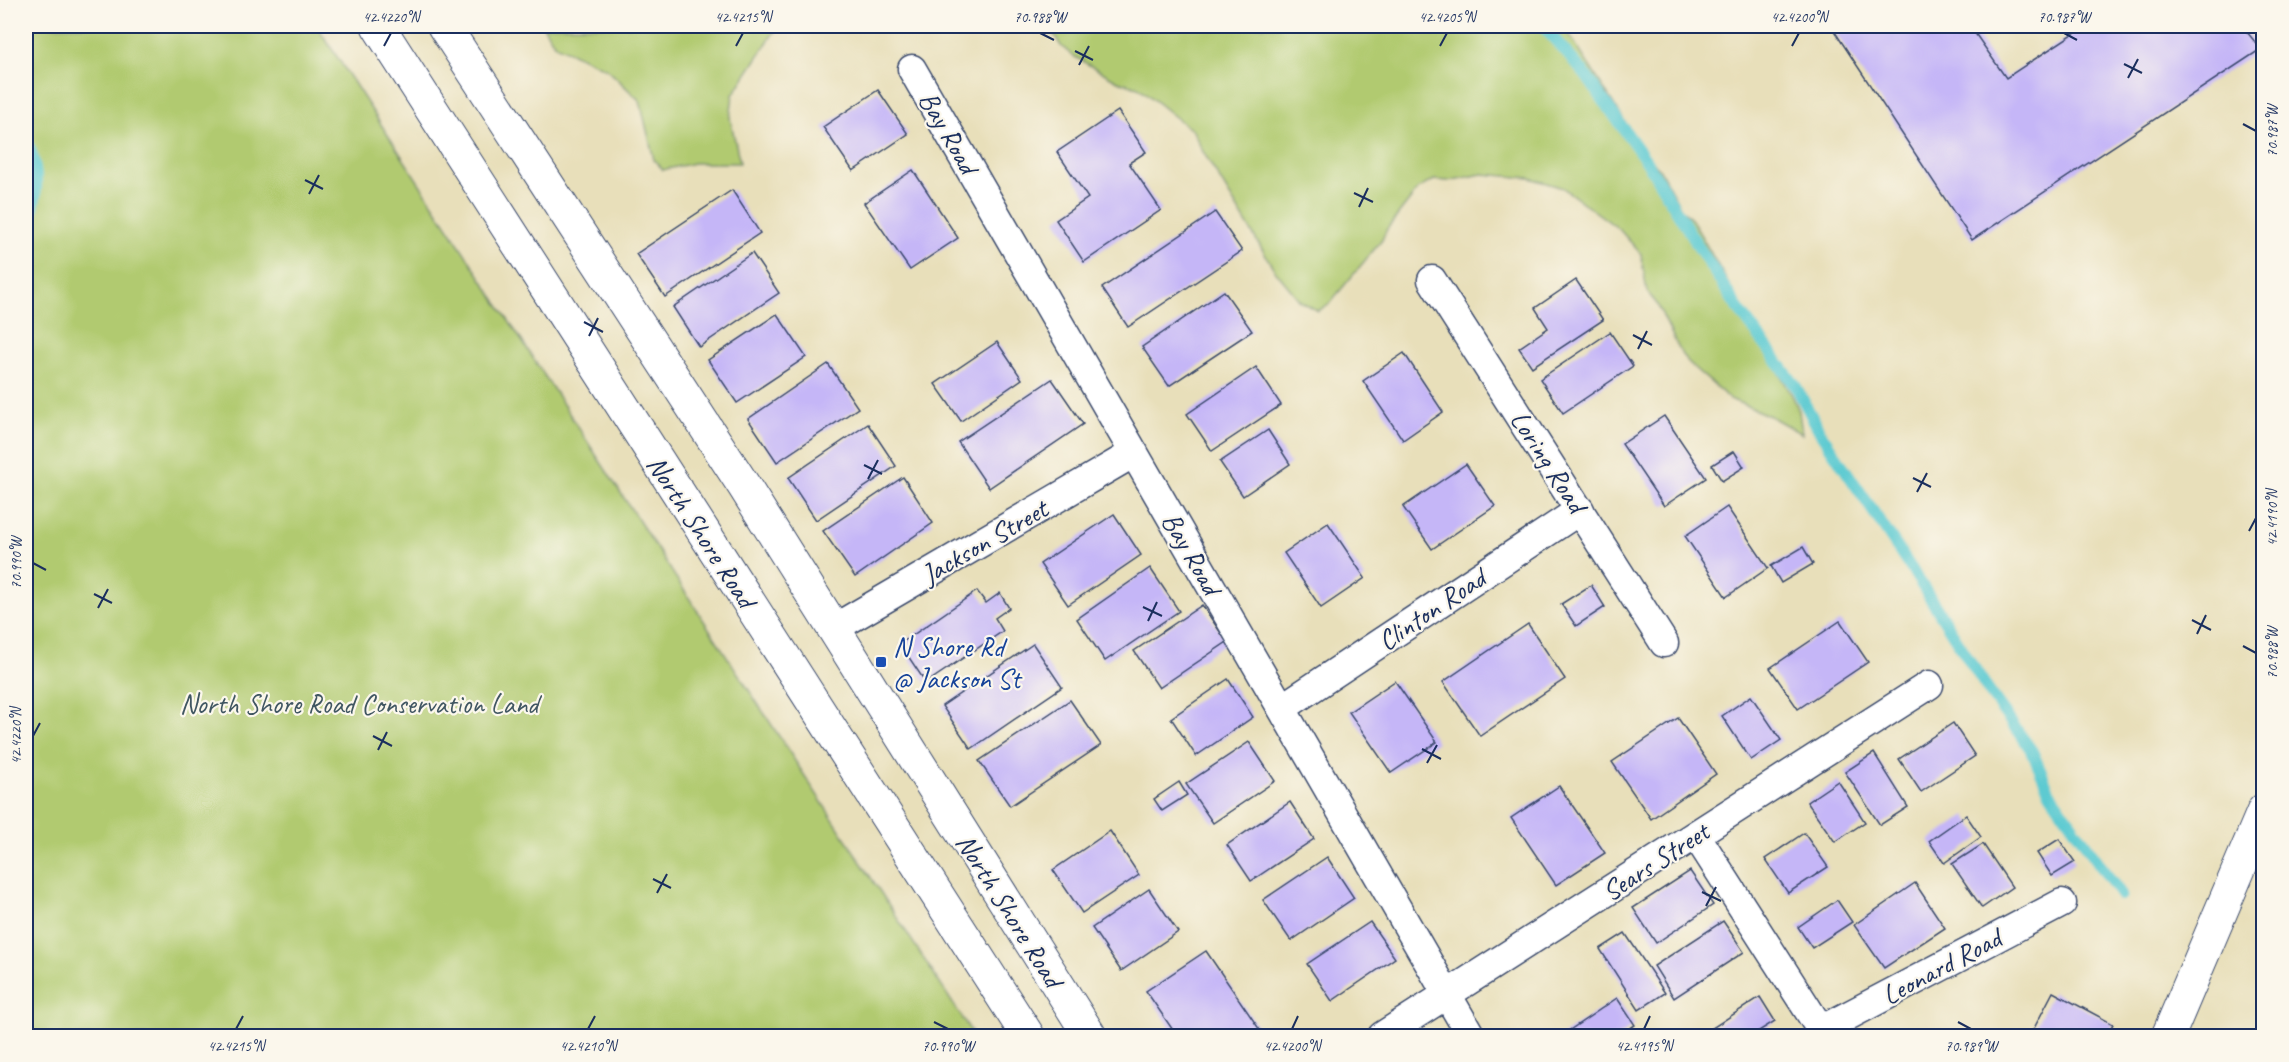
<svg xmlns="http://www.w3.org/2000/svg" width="2289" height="1062" viewBox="0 0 2289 1062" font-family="Caveat,sans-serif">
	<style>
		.green { fill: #b1ca6f; stroke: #667c66; stroke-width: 1.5 }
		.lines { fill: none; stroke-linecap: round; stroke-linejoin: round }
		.stream { stroke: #5dcad1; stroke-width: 12 }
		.building { fill: #c5b6f7 }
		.minor-casing { stroke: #3a496c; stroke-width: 31 }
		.secondary-casing { stroke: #3a496c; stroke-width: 35 }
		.trunk-casing { stroke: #3a496c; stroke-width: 35 }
		.minor { stroke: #fff; stroke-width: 28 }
		.secondary { stroke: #fff; stroke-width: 33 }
		.trunk { stroke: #fff; stroke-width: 33 }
		.ticks { fill: none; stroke: #1b2f5e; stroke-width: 2 }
		.transit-dot { fill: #1a4fb4; stroke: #fbf7ec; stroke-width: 2 }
		.labels { text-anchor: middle; stroke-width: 4.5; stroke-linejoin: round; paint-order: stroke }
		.street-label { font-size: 28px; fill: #1b2f5e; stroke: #fbf7ec }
		.transit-label { font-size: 28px; fill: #164399; stroke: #fbf7ec; text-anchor: start }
		.park-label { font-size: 28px; fill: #405662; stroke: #fbf7ec }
		.neatline { fill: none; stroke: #1b2f5e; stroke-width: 2 }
		.ticks-label { font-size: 15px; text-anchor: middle; fill: #1b2f5e }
	</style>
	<rect width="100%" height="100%" fill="#fbf7ec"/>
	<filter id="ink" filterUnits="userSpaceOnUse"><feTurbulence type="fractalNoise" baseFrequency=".0167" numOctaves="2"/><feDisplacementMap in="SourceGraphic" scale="12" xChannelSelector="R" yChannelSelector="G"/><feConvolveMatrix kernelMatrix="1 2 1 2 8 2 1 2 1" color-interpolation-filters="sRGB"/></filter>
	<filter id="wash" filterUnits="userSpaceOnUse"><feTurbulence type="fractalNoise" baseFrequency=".008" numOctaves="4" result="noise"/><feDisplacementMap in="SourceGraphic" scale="24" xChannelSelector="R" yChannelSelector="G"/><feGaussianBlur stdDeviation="1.35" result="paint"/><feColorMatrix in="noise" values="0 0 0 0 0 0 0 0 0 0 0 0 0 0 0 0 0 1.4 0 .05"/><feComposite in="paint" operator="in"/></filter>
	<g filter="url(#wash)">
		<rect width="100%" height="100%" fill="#e8dfba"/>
		<g class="green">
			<path d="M26,26H317L974,1036H26Z"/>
			<path d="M543,26H778L733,95L730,118L740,163H694L663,170L654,160L640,101L607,69L555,45Z"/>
			<path d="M1049,26H1564L1646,155L1659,168L1682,210L1692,220L1793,397L1799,411L1802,434L1770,416L1730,399L1693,367L1682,355L1657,304L1647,292L1641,254L1619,229L1563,188L1530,178L1482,174L1448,181L1434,180L1419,188L1387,229L1382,240L1329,304L1318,311L1300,301L1274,269L1202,150L1193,131L1179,120L1138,87L1118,81L1073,56L1061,46Z"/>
		</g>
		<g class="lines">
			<g class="stream">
				<path d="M1543,26L1585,74L1649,165L1699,248L1737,307L1795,385L1820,432L1913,571L1992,696L2032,751L2050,793L2121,895"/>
				<path d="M26,141C42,171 37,201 26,233"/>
			</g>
		</g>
		<g id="blocks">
			<g class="building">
				<path d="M1831,26H1970L2006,78L2085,26H2242L2261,49L1972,240Z"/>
				<path d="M878,90L908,134L853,171L823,127Z"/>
				<path d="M1118,111L1146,152L1129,163L1161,210L1084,262L1056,220L1088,198L1057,152Z"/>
				<path d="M913,170L958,238L910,270L864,203Z"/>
				<path d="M732,190L760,233L665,297L636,254Z"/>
				<path d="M1215,212L1242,251L1128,327L1102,288Z"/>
				<path d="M752,253L779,293L699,347L673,307Z"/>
				<path d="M1576,280L1603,320L1532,367L1519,348L1548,328L1535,308Z"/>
				<path d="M1224,291L1252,331L1169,386L1142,347Z"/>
				<path d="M777,314L806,357L737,403L708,360Z"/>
				<path d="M1610,332L1633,366L1563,413L1540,379Z"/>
				<path d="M997,342L1022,379L961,421L935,384Z"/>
				<path d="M1404,353L1443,412L1403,440L1363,381Z"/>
				<path d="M828,364L858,408L777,462L748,419Z"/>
				<path d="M1256,367L1281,405L1212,451L1187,414Z"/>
				<path d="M1052,379L1083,424L989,488L958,442Z"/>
				<path d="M1664,416L1706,478L1664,506L1622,444Z"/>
				<path d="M868,424L896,466L816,520L788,478Z"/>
				<path d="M1268,430L1290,464L1243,496L1220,462Z"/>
				<path d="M1734,451L1744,467L1722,481L1712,465Z"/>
				<path d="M1466,464L1495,506L1432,549L1403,507Z"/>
				<path d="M903,477L933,523L855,577L823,531Z"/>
				<path d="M1727,507L1768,568L1726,597L1685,536Z"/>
				<path d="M1114,514L1141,555L1068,605L1040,564Z"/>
				<path d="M1328,523L1365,578L1321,608L1284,553Z"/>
				<path d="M1803,547L1813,564L1781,583L1771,566Z"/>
				<path d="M1150,568L1179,611L1105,661L1077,619Z"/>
				<path d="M1591,585L1605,607L1576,626L1561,604Z"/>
				<path d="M977,591L986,603L1000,593L1009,608L995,618L1003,631L926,683L900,644Z"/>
				<path d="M1202,605L1227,642L1159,688L1134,651Z"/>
				<path d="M1840,621L1868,662L1798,709L1770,668Z"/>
				<path d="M1528,624L1565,679L1480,736L1443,682Z"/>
				<path d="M1033,644L1062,687L971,749L942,706Z"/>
				<path d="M1228,679L1253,717L1196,756L1171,718Z"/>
				<path d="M1395,681L1437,742L1391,773L1349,712Z"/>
				<path d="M1751,696L1781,740L1751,760L1722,716Z"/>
				<path d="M1070,700L1101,745L1010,806L979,761Z"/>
				<path d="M1678,718L1716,774L1651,819L1612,762Z"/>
				<path d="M1953,723L1975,756L1921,792L1899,759Z"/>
				<path d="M1249,742L1275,781L1213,823L1186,784Z"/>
				<path d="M1874,753L1908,807L1880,825L1845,772Z"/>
				<path d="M1838,781L1865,822L1835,842L1807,802Z"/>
				<path d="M1179,782L1187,795L1162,811L1154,799Z"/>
				<path d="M1559,786L1605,853L1556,885L1511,818Z"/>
				<path d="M1290,802L1314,839L1251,881L1227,845Z"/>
				<path d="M1966,815L1981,837L1944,863L1929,841Z"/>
				<path d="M1110,831L1139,875L1082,913L1053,870Z"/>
				<path d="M1804,833L1828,867L1788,893L1765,859Z"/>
				<path d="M2059,839L2075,862L2052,876L2037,853Z"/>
				<path d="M1983,844L2012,887L1982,908L1952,864Z"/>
				<path d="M1327,857L1354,898L1291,941L1263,900Z"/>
				<path d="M1690,871L1713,905L1656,943L1633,908Z"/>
				<path d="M1915,883L1945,928L1884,968L1854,925Z"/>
				<path d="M1149,889L1178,932L1121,971L1092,928Z"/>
				<path d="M1837,900L1852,922L1812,948L1798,927Z"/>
				<path d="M1723,921L1744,952L1674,998L1654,966Z"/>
				<path d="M1370,922L1395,958L1332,1001L1307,964Z"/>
				<path d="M1625,933L1665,993L1639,1010L1600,949Z"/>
				<path d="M1206,951L1264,1036H1177L1146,991Z"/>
				<path d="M2053,992L2113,1024L2106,1036H2030Z"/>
				<path d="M1760,997L1775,1021L1751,1036H1700Z"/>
				<path d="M1617,998L1635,1025L1618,1036H1561Z"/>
			</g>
		</g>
	</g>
	<g filter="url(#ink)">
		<use href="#blocks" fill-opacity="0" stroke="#3a496c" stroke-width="1.5"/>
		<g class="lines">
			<g class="minor-casing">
				<g id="minor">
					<path d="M912,69L1471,1036"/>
					<path d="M1432,280L1664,643"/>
					<path d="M833,629L1134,453"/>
					<path d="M1282,708L1580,510"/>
					<path d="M1696,835L1821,1030"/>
					<path d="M1821,1030L2062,903"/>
					<path d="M1382,1036L1929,685"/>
				</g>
			</g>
			<g class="secondary-casing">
				<path id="secondary" d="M2168,1036L2264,810"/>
			</g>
			<g class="trunk-casing">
				<g id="trunk">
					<path d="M378,26L1028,1036"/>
					<path d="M444,26L744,486L1090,1036"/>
				</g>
			</g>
			<use href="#minor" class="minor"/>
			<use href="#secondary" class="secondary"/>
			<use href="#trunk" class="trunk"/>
		</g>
	</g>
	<path class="ticks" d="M1040,33L1054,40M2064,33L2077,40M384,46L391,33M736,46L743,33M1440,46L1447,33M1792,46L1799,33M1075,51L1093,60M2124,64L2142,73M1079,65L1089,46M2128,78L2138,59M2243,124L2256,131M305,180L323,189M1354,193L1373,202M309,194L319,175M1359,207L1368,188M584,322L603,332M1633,335L1652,345M589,336L598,318M1638,349L1647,331M864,465L882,474M1913,478L1931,487M868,479L878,460M1917,492L1927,473M2249,531L2256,518M33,563L46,570M94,594L112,603M1143,607L1162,616M98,608L108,589M2192,620L2211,630M1148,621L1157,602M2197,634L2206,615M2243,646L2256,653M33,736L40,723M373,736L392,746M1422,749L1441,759M378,750L387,732M1427,763L1437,745M653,879L671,888M1702,892L1721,901M657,893L667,874M1706,906L1716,887M934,1022L948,1029M1958,1022L1971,1029M236,1029L243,1016M588,1029L595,1016M1292,1029L1298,1016M1644,1029L1650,1016"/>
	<rect class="transit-dot" x="875" y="656" width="12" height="12" rx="3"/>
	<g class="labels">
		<g class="street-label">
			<text transform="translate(949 132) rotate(60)" y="10">Bay Road</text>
			<text transform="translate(1549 461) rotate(57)" y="10">Loring Road</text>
			<text transform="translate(702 531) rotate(57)" y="10">North Shore Road</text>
			<text transform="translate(984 541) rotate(-30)" y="10">Jackson Street</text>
			<text transform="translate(1192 553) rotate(60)" y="10">Bay Road</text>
			<text transform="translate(1431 609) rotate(-34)" y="10">Clinton Road</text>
			<text transform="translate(1655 861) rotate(-33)" y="10">Sears Street</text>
			<text transform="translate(1010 910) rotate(58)" y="10">North Shore Road</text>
			<text transform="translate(1941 966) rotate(-28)" y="10">Leonard Road</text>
		</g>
		<g class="transit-label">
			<text x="893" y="656">N Shore Rd<tspan x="893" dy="32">@ Jackson St</tspan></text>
		</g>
		<g class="park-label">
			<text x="359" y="713">North Shore Road Conservation Land</text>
		</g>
	</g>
	<rect width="2289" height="1062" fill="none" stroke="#fbf7ec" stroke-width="66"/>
	<rect x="33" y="33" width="2223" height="996" class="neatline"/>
	<g class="ticks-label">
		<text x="391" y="22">42.4220°N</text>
		<text x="743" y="22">42.4215°N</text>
		<text x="1040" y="22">70.988°W</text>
		<text x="1447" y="22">42.4205°N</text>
		<text x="1799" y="22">42.4200°N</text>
		<text x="2064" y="22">70.987°W</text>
		<text transform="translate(2272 131) rotate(-90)" y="5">70.987°W</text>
		<text transform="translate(2272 518) rotate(-90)" y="5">42.4190°N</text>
		<text transform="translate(16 563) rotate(-90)" y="5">70.990°W</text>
		<text transform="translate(2272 653) rotate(-90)" y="5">70.988°W</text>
		<text transform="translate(16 736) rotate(-90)" y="5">42.4220°N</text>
		<text x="236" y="1051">42.4215°N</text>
		<text x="588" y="1051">42.4210°N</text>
		<text x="948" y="1051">70.990°W</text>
		<text x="1292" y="1051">42.4200°N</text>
		<text x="1644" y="1051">42.4195°N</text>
		<text x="1971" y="1051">70.989°W</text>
	</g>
</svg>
